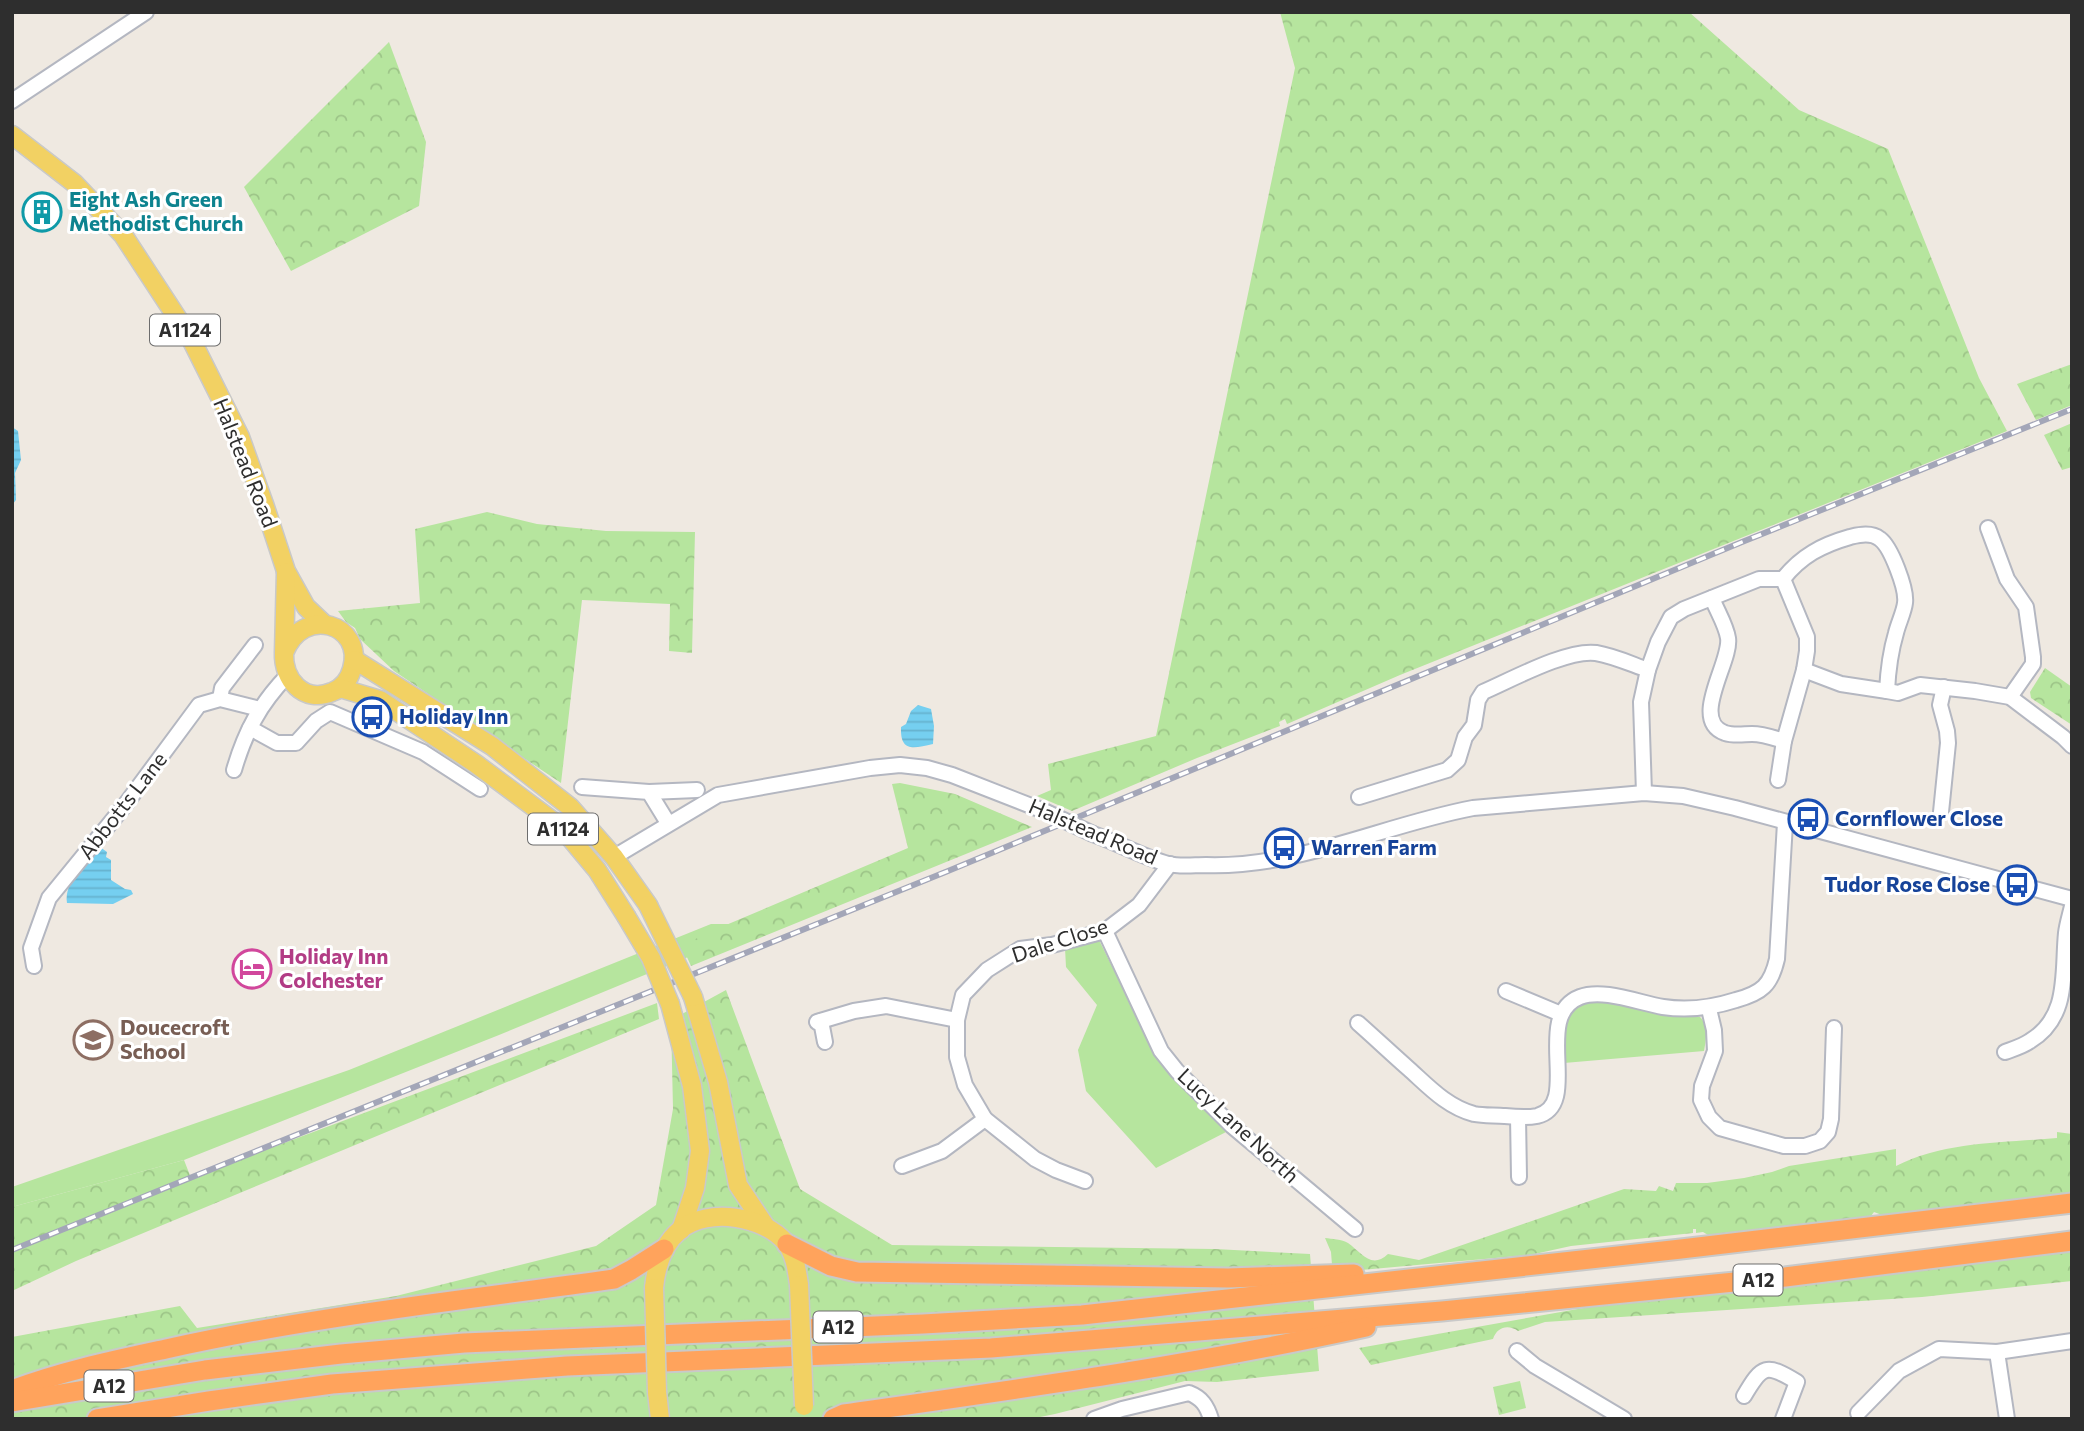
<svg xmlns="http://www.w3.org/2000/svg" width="2084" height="1431" viewBox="0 0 2084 1431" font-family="Commissioner,sans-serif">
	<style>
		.grass { fill: #b6e59e }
		.forest { fill: url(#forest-crowns) }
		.water { fill: url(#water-rules) }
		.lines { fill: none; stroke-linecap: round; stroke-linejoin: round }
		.minor-casing { stroke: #b4b7c1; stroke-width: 18 }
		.major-casing { stroke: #c9c9c9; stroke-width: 21 }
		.highway-casing { stroke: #c9c9c9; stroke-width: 23 }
		.minor { stroke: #fff; stroke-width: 14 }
		.major { stroke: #f2d163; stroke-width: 18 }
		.highway { stroke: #ffa35c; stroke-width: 19 }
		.rail-casing { stroke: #a3a6b8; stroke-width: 6 }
		.rail { stroke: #fff; stroke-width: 3.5; stroke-dasharray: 10; stroke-linecap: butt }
		.minor-bridge-casing { stroke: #b4b7c1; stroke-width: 18; stroke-linecap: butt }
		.major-bridge-casing { stroke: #c9c9c9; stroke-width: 21; stroke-linecap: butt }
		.minor-bridge { stroke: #fff; stroke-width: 14 }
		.major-bridge { stroke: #f2d163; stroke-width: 18 }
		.labels { text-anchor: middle; stroke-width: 6; stroke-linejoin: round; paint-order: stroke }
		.shield { fill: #fff; stroke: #6d6d6d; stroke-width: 2 }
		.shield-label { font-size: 19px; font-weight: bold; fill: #2e2e2e }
		.culture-label { font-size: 21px; font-weight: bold; fill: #0d838f; stroke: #fff; text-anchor: start }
		.street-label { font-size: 21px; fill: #2e2e2e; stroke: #fff }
		.transit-label { font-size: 21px; font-weight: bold; fill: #164399; stroke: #fff; text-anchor: start }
		.hotel-label { font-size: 21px; font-weight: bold; fill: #b23c85; stroke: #fff; text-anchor: start }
		.education-label { font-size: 21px; font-weight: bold; fill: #785e54; stroke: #fff; text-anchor: start }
	</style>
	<defs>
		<pattern id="forest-crowns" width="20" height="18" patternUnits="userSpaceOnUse" patternTransform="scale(1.75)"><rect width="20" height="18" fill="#b6e59e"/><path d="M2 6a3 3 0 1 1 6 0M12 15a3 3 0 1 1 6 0" fill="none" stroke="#9dc588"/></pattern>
		<pattern id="water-rules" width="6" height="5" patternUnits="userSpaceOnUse" patternTransform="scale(1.75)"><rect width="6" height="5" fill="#75cff0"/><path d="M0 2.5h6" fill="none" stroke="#66b2ce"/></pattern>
	</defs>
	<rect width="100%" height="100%" fill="#efe9e1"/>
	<g class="grass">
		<path d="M711,924H768L499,1035L184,1160L12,1207V1187L349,1070Z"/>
		<path d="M1098,938L1153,1049L1228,1131L1156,1168L1086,1091L1078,1050L1097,1005L1066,967L1065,948Z"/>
		<path d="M1591,1000H1606L1700,1017C1709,1026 1706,1040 1704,1051L1564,1063C1565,1035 1561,1011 1591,1000Z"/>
	</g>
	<g class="forest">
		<path d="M1280,12H1689L1799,110L1888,149L1979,378L2007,431L1400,675L1287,724L1285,719L1279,722L1280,726L1197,758L1072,811L1037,796L1051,790L1048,764L1156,736L1295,68Z"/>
		<path d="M389,42L426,142L419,206L291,271L244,187Z"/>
		<path d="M2072,364V405L2036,420L2017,384Z"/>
		<path d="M2072,423V467L2062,470L2044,435Z"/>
		<path d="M487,512L537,524L606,531L695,532L692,653L669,651L670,604L582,600L561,783L394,671L360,639L355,628L346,622L338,611L420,603L415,529Z"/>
		<path d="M2045,668L2072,687V725L2031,698L2030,692Z"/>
		<path d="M900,783L955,794L1032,827L691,966L682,946L707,933L908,848L892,784Z"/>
		<path d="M726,990L800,1189L892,1245L1215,1249L1310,1254L1319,1371L1217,1382L1185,1381L1055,1414L1030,1419H12V1337L180,1306L197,1328L396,1296L596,1246L656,1205L673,1109L671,1020Z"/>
		<path d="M657,1003L659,1019L76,1261L12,1291V1207L184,1160L191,1178Z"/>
		<path d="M2057,1132L2072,1134V1189L2069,1193L1882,1215L1874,1212L1871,1216L1708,1235L1703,1232L1696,1233V1229H1693V1233L1571,1246L1530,1255L1350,1271L1348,1264L1332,1265L1331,1252L1325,1238C1332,1239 1342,1239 1348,1243C1361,1252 1371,1270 1388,1254L1419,1260L1624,1189L1656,1191L1659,1186L1673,1191L1676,1183H1707L1744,1178L1772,1172L1789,1166L1896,1149V1166C1946,1141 2003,1143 2057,1138Z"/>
		<path d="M2072,1252V1281L1922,1297L1545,1322L1518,1331C1508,1324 1497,1327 1493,1339L1371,1365L1359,1348L1589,1307L2009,1257Z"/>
		<path d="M1520,1381L1526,1408L1499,1415L1493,1387Z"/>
	</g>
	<g class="water">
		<path d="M12,427L18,431L21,460L15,473L16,500L12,505Z"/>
		<path d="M918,705L931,709L934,726L933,744C914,748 900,753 901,727L906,724L911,711Z"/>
		<path d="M100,847L107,852L106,857L111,860V880L125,889L131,890L133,894L113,904L67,903C64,882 85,860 100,847Z"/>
	</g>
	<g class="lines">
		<g class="minor-casing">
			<g id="minor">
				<path d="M12,101L146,12"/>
				<path d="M1988,528L2007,579L2026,607L2033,657V664L2010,697"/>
				<path d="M1783,579C1801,556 1822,545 1850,537C1859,535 1871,532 1880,539C1891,547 1907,589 1905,603C1904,612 1898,624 1896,633C1890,653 1888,671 1887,691"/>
				<path d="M1712,598C1717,611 1726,625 1728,638C1732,661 1689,720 1725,733C1734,736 1744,734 1752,734C1763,734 1774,738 1784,741"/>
				<path d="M1804,670L1841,684L1887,691L1898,693L1920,685L1975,691L2010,697L2063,737L2072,746"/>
				<path d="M220,699L222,688L255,645"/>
				<path d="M250,728L277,743H296L316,721L330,712L423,752L480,789"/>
				<path d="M234,770C245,732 260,704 287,676"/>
				<path d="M582,787L649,792L668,823"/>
				<path d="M649,792L697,790"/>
				<path d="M1644,793L1641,702L1648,670L1658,642L1671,617L1684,609L1759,579H1783L1807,637V651L1804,670L1784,741L1778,780"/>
				<path d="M1359,797L1447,770L1458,760L1465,737L1474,725L1478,700L1483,692C1511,680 1567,649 1596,653C1614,656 1631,664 1648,670"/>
				<path d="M1941,812L1948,743L1947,731L1940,705L1944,687"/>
				<path d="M1093,834C1118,843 1143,857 1168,864C1180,867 1194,865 1206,865C1298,868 1383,825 1473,808L1644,793L1683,796L1735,808L2072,899"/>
				<path d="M614,857L718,795L870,768L900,765L927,768L952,775L1044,811"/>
				<path d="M1105,931L1161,1051L1177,1071L1232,1126L1355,1229"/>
				<path d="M34,966L31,948L49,898L125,805L199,705L220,699L260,709"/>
				<path d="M1506,991L1561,1014"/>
				<path d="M1709,1009L1714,1030L1715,1051L1702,1086L1701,1100L1709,1117L1720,1128L1784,1146H1805L1820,1141L1828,1132L1831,1119L1834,1028"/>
				<path d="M821,1021L825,1042"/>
				<path d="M817,1022L854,1011L886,1006L957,1020"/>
				<path d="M1358,1023C1375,1038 1392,1054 1409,1069C1428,1086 1447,1107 1474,1114C1484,1116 1495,1115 1505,1116C1515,1117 1527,1118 1537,1116C1583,1105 1531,1016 1580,997C1603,988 1639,1003 1663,1007C1689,1011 1711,1008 1736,1000C1762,993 1771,985 1777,959L1785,823"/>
				<path d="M2005,1052C2013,1049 2023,1046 2030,1041C2070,1017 2062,972 2066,933C2067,924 2070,915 2072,906"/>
				<path d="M1518,1117L1519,1177"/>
				<path d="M902,1166L942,1151L985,1119"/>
				<path d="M1085,1181L1056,1170L1035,1159L985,1119L965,1085L957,1057V1020L963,995L987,970L1020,949L1052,945L1105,931L1139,905L1170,864"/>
				<path d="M1517,1351L1535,1366L1624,1419"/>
				<path d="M1997,1352L2007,1419"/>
				<path d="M1744,1396C1762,1365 1766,1363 1797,1382L1783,1419"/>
				<path d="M1858,1413L1899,1371L1939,1349L1997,1352L2072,1341"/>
				<path d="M1094,1419L1122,1409L1189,1393C1202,1398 1207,1406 1211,1419"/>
			</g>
		</g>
		<g class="major-casing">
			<g id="major">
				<path d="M12,135L74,183L123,235L191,339L240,437L264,504L286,571L306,607L324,624"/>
				<path d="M284,653C303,604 365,624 352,669C349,680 343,688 332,692C303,704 283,679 284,653L286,572"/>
				<path d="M355,660L492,746L570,807L614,857L648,905"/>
				<path d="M340,688L380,700L476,764L562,828L597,870L626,916"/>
				<path d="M693,997L718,1082L738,1185L766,1227"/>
				<path d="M670,1004L692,1086L700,1151L695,1188L681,1230"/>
				<path d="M654,1288C656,1267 663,1244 680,1230C708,1207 764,1216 786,1243C795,1254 797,1271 799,1285"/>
				<path d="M657,1392L660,1419"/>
			</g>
		</g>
		<g class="highway-casing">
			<g id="highway">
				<path d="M787,1244L831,1266L857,1272L1228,1278L1354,1274"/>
				<path d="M12,1390C62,1371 115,1360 166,1349C314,1316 465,1300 614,1279L631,1270L664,1249"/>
				<path d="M12,1402L205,1370L341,1354L464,1343L923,1324L1082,1315L1681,1249L2072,1203"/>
				<path d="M97,1419L209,1401L332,1384L567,1366L991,1348L1442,1311L1785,1277L2072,1241"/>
				<path d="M833,1419L844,1414C1019,1389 1194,1365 1366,1327"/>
			</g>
		</g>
		<use href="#minor" class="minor"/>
		<use href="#major" class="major"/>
		<use href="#highway" class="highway"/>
		<g class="rail-casing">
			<path id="rail" d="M12,1250L948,871L1742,542L2072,409"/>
		</g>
		<use href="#rail" class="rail"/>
		<g class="minor-bridge-casing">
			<path id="minor-bridge" d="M1044,811L1093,834"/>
		</g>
		<g class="major-bridge-casing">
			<g id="major-bridge">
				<path d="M648,905L693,997"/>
				<path d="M626,916L651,958L670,1004"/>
				<path d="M799,1285L804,1406"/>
				<path d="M654,1288L657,1392"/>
			</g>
		</g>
		<use href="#minor-bridge" class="minor-bridge"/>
		<use href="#major-bridge" class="major-bridge"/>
	</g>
	<defs>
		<g id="building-ring" transform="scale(2.0125)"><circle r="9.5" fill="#fff" stroke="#0f9aa8" stroke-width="1.5"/><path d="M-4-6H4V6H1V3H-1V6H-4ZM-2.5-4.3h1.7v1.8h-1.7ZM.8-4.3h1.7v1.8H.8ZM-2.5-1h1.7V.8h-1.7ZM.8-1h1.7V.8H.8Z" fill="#0f9aa8"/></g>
		<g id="bus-ring" transform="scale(2.0125)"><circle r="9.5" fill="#fff" stroke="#1a4fb4" stroke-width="1.5"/><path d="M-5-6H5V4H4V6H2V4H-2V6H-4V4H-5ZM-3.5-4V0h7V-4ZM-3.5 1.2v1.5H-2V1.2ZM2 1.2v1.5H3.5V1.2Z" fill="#1a4fb4"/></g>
		<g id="hotel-ring" transform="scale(2.0125)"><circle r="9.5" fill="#fff" stroke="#d1479c" stroke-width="1.5"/><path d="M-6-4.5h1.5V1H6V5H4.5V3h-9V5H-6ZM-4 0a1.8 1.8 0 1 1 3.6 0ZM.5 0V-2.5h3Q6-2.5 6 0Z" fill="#d1479c"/></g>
		<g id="school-ring" transform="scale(2.0125)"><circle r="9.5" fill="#fff" stroke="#8d6e63" stroke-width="1.5"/><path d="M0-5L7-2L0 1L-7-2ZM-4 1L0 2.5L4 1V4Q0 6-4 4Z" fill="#8d6e63"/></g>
	</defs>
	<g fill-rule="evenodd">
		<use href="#building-ring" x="42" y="212"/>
		<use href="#bus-ring" x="372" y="717"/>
		<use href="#bus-ring" x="1808" y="819"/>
		<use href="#bus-ring" x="1284" y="848"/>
		<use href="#bus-ring" x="2017" y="885"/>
		<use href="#hotel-ring" x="252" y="969"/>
		<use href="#school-ring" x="93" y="1040"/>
	</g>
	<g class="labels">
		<g class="shield">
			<rect x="150" y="314.5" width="70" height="31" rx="5"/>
			<rect x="528" y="813.5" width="70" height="31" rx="5"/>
			<rect x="1733.5" y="1264.5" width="49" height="31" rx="5"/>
			<rect x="813.5" y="1311.5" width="49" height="31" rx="5"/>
			<rect x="84.5" y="1370.5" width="49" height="31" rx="5"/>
		</g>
		<g class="shield-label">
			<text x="185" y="337">A1124</text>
			<text x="563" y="836">A1124</text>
			<text x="1758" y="1287">A12</text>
			<text x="838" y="1334">A12</text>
			<text x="109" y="1393">A12</text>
		</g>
		<g class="culture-label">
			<text x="69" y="207">Eight Ash Green<tspan x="69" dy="24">Methodist Church</tspan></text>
		</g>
		<g class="street-label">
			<text transform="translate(245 463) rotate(68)" y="7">Halstead Road</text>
			<text transform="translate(123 806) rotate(-52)" y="7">Abbotts Lane</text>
			<text transform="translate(1093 832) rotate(23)" y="7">Halstead Road</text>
			<text transform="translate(1060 941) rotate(-18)" y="7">Dale Close</text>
			<text transform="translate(1238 1126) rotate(43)" y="7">Lucy Lane North</text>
		</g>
		<g class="transit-label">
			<text x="399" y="724">Holiday Inn</text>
			<text x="1835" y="826">Cornflower Close</text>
			<text x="1311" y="855">Warren Farm</text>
			<text x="1990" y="892" text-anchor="end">Tudor Rose Close</text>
		</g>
		<g class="hotel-label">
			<text x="279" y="964">Holiday Inn<tspan x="279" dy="24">Colchester</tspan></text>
		</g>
		<g class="education-label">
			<text x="120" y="1035">Doucecroft<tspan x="120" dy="24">School</tspan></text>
		</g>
	</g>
	<rect width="2084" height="1431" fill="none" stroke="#2e2e2e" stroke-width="28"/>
</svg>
